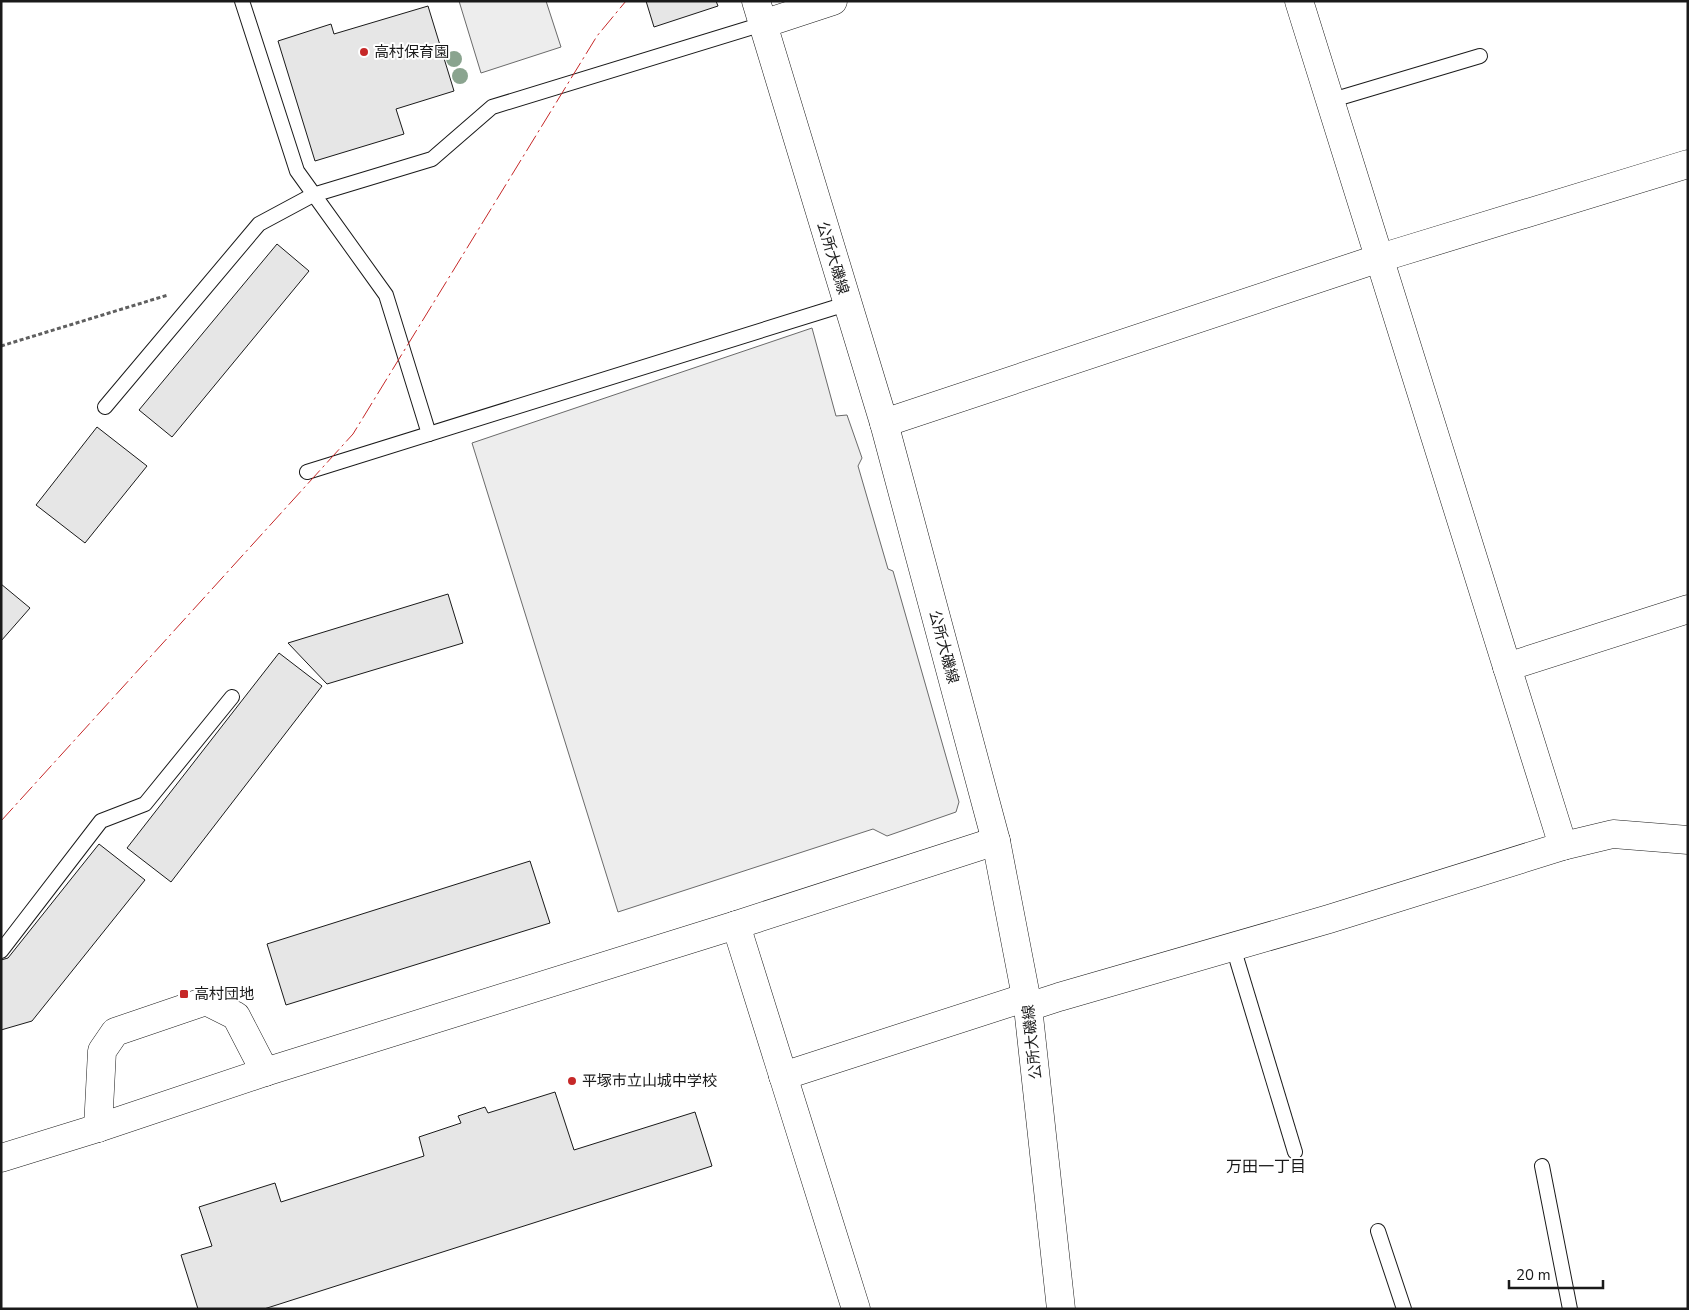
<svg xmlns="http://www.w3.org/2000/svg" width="1689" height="1310" viewBox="0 0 1689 1310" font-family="'Nunito Sans','Noto Sans JP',sans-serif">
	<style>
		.built { fill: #ededed; stroke: #6a6a6a }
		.building { fill: #e6e6e6; stroke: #1a1a1a }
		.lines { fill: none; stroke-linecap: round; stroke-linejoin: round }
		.service-casing { stroke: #1a1a1a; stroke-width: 16 }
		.minor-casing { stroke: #1a1a1a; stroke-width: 29 }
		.tertiary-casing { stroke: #1a1a1a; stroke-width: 29 }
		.secondary-casing { stroke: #1a1a1a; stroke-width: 29 }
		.path { stroke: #5f5f5f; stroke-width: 3; stroke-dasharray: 4 2.5; stroke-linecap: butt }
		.service { stroke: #fff; stroke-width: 14 }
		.minor { stroke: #fff; stroke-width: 28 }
		.tertiary { stroke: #fff; stroke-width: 28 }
		.secondary { stroke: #fff; stroke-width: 28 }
		.power { stroke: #c62828; stroke-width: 1; stroke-dasharray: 18 4 2.5 4; stroke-linecap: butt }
		.tree { fill: #8aa48f }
		.poi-dot { fill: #c62828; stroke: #fff; stroke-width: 2 }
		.labels { text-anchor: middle; stroke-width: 4; stroke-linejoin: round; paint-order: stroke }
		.poi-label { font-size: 15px; fill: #1a1a1a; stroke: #fff; text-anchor: start }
		.street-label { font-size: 15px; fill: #1a1a1a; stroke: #fff }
		.neighbourhood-label { font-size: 16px; fill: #1a1a1a; stroke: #fff }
	</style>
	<rect width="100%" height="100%" fill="#fff"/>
	<g class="built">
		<path d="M459,1H546L561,47L481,73Z"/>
		<path d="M812,328L836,416L847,415L862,458L858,466L888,569L893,571L959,802L956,812L887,836L873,829L618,912L472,443Z"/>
	</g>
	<g class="building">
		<path d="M646,1H716L718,6L654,27Z"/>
		<path d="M428,6L454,91L396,109L404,134L315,161L278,41L331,24L334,34Z"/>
		<path d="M277,244L309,271L172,437L139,410Z"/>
		<path d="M97,427L147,466L85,543L36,505Z"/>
		<path d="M1,584L30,608L1,641Z"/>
		<path d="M448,594L463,643L327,684L288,643Z"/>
		<path d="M279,653L322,686L171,882L127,848Z"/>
		<path d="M99,844L145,880L32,1021L1,1030V960L8,958Z"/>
		<path d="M530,861L550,923L286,1005L267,944Z"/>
		<path d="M555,1092L574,1150L695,1112L712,1166L264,1309H198L181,1255L212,1246L199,1207L275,1183L281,1202L424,1156L419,1137L461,1123L458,1116L485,1107L488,1113Z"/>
	</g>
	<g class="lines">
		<g class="service-casing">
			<g id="service">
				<path d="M242,1L297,171L386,295L429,434"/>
				<path d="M1329,101L1480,56"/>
				<path d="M105,407L259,224L313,195L432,159L492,107L763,24"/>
				<path d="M307,472L846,304"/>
				<path d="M1233,947L1295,1152"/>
				<path d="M1,951L101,821L145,804L232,697"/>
				<path d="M1542,1166L1570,1309"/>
				<path d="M1378,1231L1404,1309"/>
			</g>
		</g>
		<g class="minor-casing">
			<g id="minor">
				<path d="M763,24L833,1"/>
				<path d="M884,423L1380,258L1688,164"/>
				<path d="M1507,667L1688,609"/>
				<path d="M1563,846L1613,834L1688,840"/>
				<path d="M736,925L856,1309"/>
				<path d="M1028,1007L1059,997L1329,919L1563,846L1299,1"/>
				<path d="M783,1076L1027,997"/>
				<path d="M98,1128L102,1051L115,1032L206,1001L236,1016L265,1072"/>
			</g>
		</g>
		<g class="tertiary-casing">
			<path id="tertiary" d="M1,1158L98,1128L265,1072L736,925L996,841"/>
		</g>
		<g class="secondary-casing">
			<path id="secondary" d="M756,1L884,423L996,841L1028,1007L1061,1309"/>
		</g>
		<path class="path" d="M1,346L168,295"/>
		<use href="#service" class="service"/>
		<use href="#minor" class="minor"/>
		<use href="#tertiary" class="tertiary"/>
		<use href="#secondary" class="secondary"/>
		<path class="power" d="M1,821L353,434L597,36L626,1"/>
	</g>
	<g class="tree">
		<circle cx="454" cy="59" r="8"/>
		<circle cx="460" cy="76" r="8"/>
	</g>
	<g class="poi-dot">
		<circle cx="364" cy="52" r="5"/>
		<rect x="179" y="989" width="10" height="10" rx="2.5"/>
		<circle cx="572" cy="1081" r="5"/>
	</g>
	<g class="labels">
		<g class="poi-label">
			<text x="374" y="57">高村保育園</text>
			<text x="194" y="999">高村団地</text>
			<text x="582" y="1086">平塚市立山城中学校</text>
		</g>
		<g class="street-label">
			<text transform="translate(833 258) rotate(73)" y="5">公所大磯線</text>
			<text transform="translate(944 647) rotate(75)" y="5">公所大磯線</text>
			<text transform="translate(1032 1042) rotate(-96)" y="5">公所大磯線</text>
		</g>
		<g class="neighbourhood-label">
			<text x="1266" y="1172">万田一丁目</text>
		</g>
	</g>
	<rect width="1689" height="1310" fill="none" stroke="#1a1a1a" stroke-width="5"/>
	<path d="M1509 1280v8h94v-8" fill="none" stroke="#1a1a1a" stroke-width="2.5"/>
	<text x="1516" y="1280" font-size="15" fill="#1a1a1a" stroke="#ffffff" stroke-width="4" paint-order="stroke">20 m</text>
</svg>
